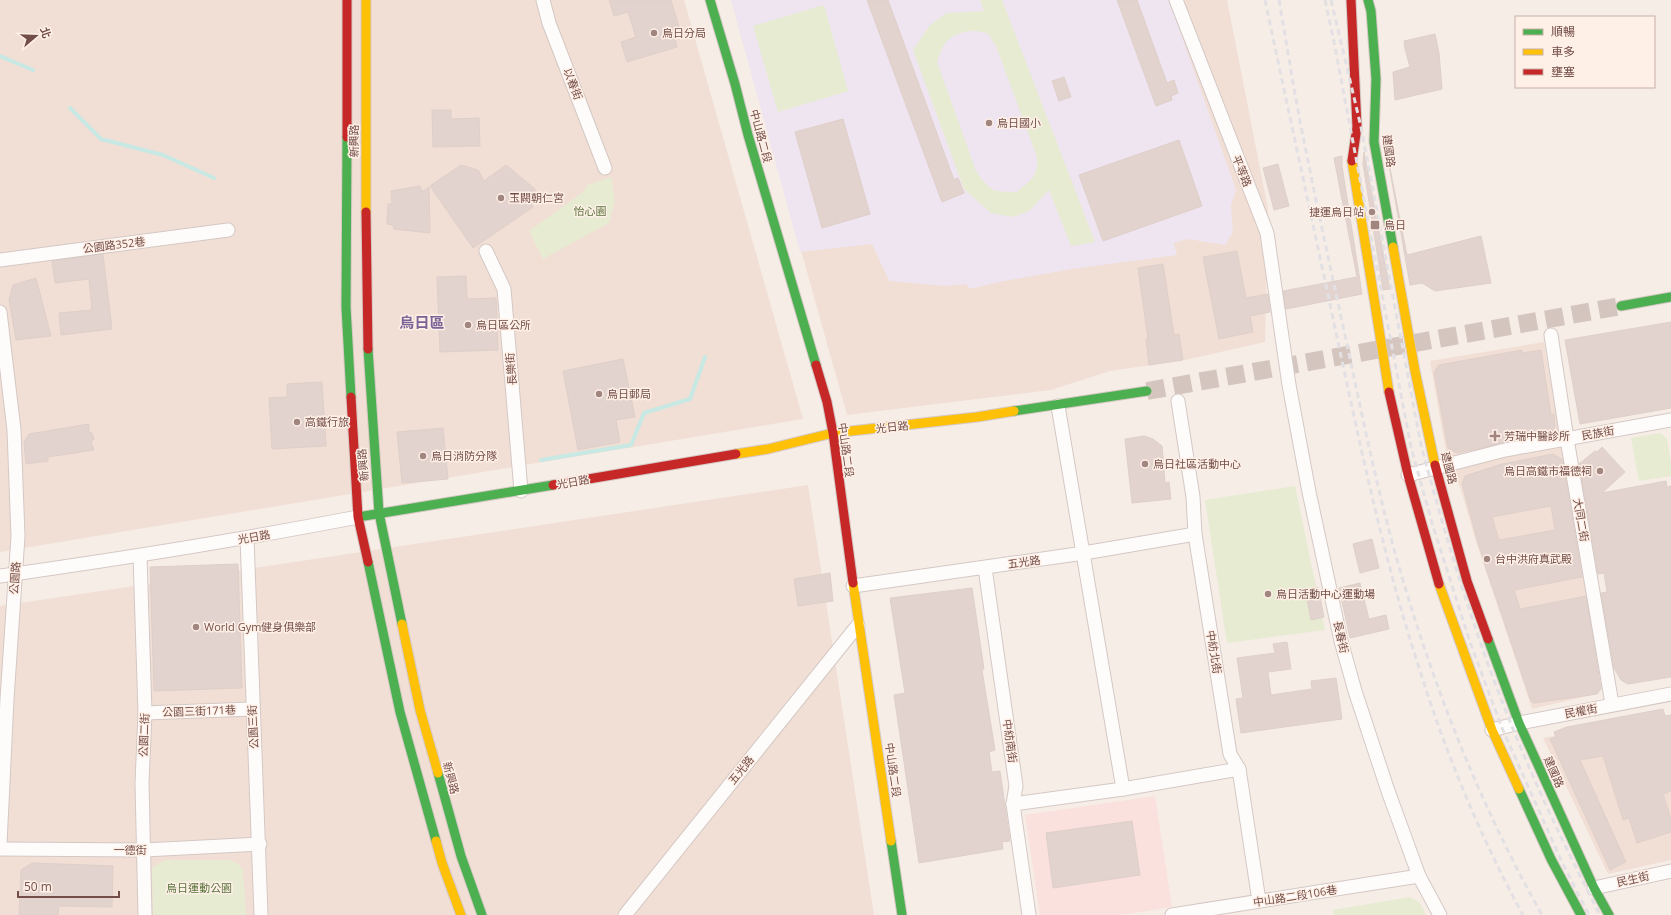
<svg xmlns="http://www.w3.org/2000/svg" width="1671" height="915" viewBox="0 0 1671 915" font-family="'Open Sans','Noto Sans TC',sans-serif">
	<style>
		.residential { fill: #f1dfd5 }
		.commercial { fill: #fae1dd }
		.education { fill: #efe5f0 }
		.green { fill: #e6ebd1; fill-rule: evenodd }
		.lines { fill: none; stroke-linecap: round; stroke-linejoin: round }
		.stream { stroke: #c8e8e4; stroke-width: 4 }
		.building { fill: #e2d3cf; stroke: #dfcfc9; fill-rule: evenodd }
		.secondary-tunnel { stroke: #d5c5bf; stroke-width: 18; stroke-dasharray: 18 9; stroke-linecap: butt }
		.street-casing { stroke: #d4c8c4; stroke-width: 15 }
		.fast-casing { stroke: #d5c8c4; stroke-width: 11 }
		.slow-casing { stroke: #d5c8c4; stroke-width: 11 }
		.jam-casing { stroke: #d5c8c4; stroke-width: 11 }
		.street { stroke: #fefcfb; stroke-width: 13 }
		.fast { stroke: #4caf50; stroke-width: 9 }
		.slow { stroke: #ffc107; stroke-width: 9 }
		.jam { stroke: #c62828; stroke-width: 9 }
		.rail { stroke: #e3e0e4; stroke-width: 3; stroke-dasharray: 6 4; stroke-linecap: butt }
		.poi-dot { fill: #a18680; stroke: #fff0e7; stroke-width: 1.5 }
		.labels { text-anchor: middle; stroke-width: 3; stroke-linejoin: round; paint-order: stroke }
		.poi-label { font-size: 11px; fill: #734e48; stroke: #fff0e7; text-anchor: start }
		.street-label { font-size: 11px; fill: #734e48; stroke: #fff0e7 }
		.park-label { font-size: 11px; fill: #59743d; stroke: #fff0e7 }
		.district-label { font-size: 15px; font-weight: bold; fill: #7a6397; stroke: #fff0e7 }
	</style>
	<rect width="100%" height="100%" fill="#f6ede7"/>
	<g class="residential">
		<path d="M0,0H684L803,419L0,552Z"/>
		<path d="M731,0H1227L1268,209L1265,342L1185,360L1110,371L1051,390L847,415Z"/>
		<path d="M1544,342L1591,619L1600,684L1592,695L1532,709L1476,542L1461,490L1446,452L1430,361Z"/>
		<path d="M808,485L874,915H0V606Z"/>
		<path d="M1663,714L1671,738V860L1608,874L1543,738Z"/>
	</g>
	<path class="commercial" d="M1155,796L1172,907L1120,915H1040L1025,815Z"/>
	<path class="education" d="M731,0H1169L1236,190L1231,205L1233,232L1225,245L1188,239L1174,243L1177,255L1072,269L999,282L975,288H969L966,284L945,286L889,281L872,244L800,252Z"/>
	<g class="green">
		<path d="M980,0H1002L1095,242L1071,246L1049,190L1029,211L1013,217L991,213L964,189L913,50L930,25L947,13L984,11ZM970,31C987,31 988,32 996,46L1037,157C1038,177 1032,179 1017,192C992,192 990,191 976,171L937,62C944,41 948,35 970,31Z"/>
		<path d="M824,5L848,91L778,112L753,26Z"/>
		<path d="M611,177L615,201L609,223L543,259L529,231L582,193L588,185Z"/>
		<path d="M1660,433L1667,439L1671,462V476L1639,481L1631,438Z"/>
		<path d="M1295,486L1325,630L1227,643L1205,500Z"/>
		<path d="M165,860H230L238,864L243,870L246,915H153L152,868Z"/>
		<path d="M1410,897L1420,903L1426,915H1334L1333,910Z"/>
	</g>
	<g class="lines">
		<g class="stream">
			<path d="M0,56L33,70"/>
			<path d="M70,108L101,139L163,155L214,178"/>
			<path d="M541,460L631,445L644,413L690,399L705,357"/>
		</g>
	</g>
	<g class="building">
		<path d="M609,0H671L679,27L672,29L677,47L627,62L621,42L636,37L628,12L614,16Z"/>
		<path d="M867,0H888L954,180L958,178L964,193L942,202Z"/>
		<path d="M1117,0H1137L1167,83L1174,80L1178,93L1171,96L1172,100L1156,106Z"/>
		<path d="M1435,34L1439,53L1442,89L1395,100L1393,72L1410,67L1405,49L1404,41Z"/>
		<path d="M1064,77L1071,97L1059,101L1052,81Z"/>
		<path d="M432,110H451V119L479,118L480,146L433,147Z"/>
		<path d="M843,119L870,214L822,228L795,132Z"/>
		<path d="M1179,140L1202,206L1103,241L1079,175Z"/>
		<path d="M1386,148L1407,255L1481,236L1491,283L1435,291L1422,283L1410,285Z"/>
		<path d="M1364,152L1390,289L1383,290L1363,164Z"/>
		<path d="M1342,156V166L1362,294L1286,309L1283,291L1357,277L1334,158Z"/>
		<path d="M1278,164L1289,206L1274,210L1263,168Z"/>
		<path d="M461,165L478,170L484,181L506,165L535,189L532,208L473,248L430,186Z"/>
		<path d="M420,186L422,192L429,187L430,233L394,229L393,225L387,224L388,204H392L391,191Z"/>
		<path d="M1237,251L1246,298L1268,294L1270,312L1250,316L1253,332L1219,339L1203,257Z"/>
		<path d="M103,254L112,329L61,335L59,313L92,310L89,279L55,283L52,261Z"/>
		<path d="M1163,264L1174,335L1179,334L1183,360L1149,365L1146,339H1148L1138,268Z"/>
		<path d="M466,276L467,299L496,298L498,350L440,352L437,277Z"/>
		<path d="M36,278L51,336L16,340L9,300L13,285Z"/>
		<path d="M1671,322V408L1580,424L1565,340Z"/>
		<path d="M1522,350V353L1541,350L1551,415L1554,414L1555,426L1552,433L1457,453L1448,448L1434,372L1439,365Z"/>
		<path d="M623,359L635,417L616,420L620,442L578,450L563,371Z"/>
		<path d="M322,382L326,446L272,449L269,398L287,397V384Z"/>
		<path d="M89,424V432L92,433L94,439L91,442L94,450L48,457V461L26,464L24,442L29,434Z"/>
		<path d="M443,428L448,479L402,483L397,432Z"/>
		<path d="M1144,436L1153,439L1162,446L1165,483L1169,482L1171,499L1132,503L1125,439Z"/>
		<path d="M1602,447L1625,472L1602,493L1666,481L1667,487L1671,486V677L1628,684L1621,680L1614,668L1601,593L1607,592L1604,573L1598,574L1579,464L1595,451L1597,452Z"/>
		<path d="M1553,454L1563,460L1582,577L1514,590L1520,609L1586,596L1601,689L1597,694L1534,703L1531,701L1488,574L1477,539L1462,484L1465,476L1502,464ZM1551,506L1555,530L1499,540L1492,517Z"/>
		<path d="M1372,539L1379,568L1360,573L1353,544Z"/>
		<path d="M238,564L242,688L154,691L150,567Z"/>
		<path d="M830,573L833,601L798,606L794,579Z"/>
		<path d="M1360,583L1369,619L1386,615L1389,629L1350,638L1339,588Z"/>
		<path d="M1318,587L1324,617L1311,620L1305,589Z"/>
		<path d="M972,588L984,669L982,670L995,750L989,752L992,772L1000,771L1010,841L1002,842L1003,849L919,863L894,695L905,693L890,598Z"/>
		<path d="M1287,642L1291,669L1268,672L1271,695L1312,689L1311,681L1336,678L1342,719L1241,733L1236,699L1243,698L1237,658L1275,653L1273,644Z"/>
		<path d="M1663,709L1665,716L1671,715V791L1663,794L1671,819V832L1637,843L1629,818L1623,820L1603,756L1580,760L1626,862L1610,870L1550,739L1556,737L1554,732L1567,727Z"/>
		<path d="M1132,821L1140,875L1053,888L1046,833Z"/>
		<path d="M32,863L113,866L112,907L59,906L58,915H19L21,870Z"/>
	</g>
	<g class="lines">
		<path class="secondary-tunnel" d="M1147,391L1621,306"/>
		<g class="street-casing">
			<g id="street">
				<path d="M543,0L549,23L605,168"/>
				<path d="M1176,0L1267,233L1289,385L1309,492L1341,641L1355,691L1388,791L1419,876L1440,915"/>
				<path d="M486,251L504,289L521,491"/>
				<path d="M0,260L228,230"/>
				<path d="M0,312L14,430L18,536L7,699L0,844"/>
				<path d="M1551,335L1567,439L1612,704"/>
				<path d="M1178,401L1193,497L1195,534L1230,754L1239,769L1259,901"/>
				<path d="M1058,406L1123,789"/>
				<path d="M1408,475L1505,450L1671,420"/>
				<path d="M247,538L261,915"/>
				<path d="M140,556L145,713L142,783L145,915"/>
				<path d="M985,568L1016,786L1013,804L1029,915"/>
				<path d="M0,576C120,559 239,540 358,517"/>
				<path d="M853,586L1084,553L1195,534"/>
				<path d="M145,713L252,709"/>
				<path d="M1492,730L1519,723L1671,694"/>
				<path d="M1013,804L1123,789L1239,769"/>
				<path d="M0,849L144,850L260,844"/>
				<path d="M1594,888L1671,871"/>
				<path d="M625,915L858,625"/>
				<path d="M1172,915L1419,876"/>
			</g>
		</g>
		<g class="fast-casing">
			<g id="fast">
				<path d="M710,0L735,84L748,135L816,365"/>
				<path d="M1368,0L1371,11L1376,79L1374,142L1393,247"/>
				<path d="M347,137L346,307L351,397"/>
				<path d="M1621,306L1671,297"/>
				<path d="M368,349L379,513L402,624"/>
				<path d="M1014,411L1147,391"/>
				<path d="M364,516L553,485"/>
				<path d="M368,562L400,712L436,841"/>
				<path d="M1488,639L1519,723L1594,888L1609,915"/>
				<path d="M438,773L461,856L482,915"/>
				<path d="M1519,789L1551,859L1581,915"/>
				<path d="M891,841L902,915"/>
			</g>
		</g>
		<g class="slow-casing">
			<g id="slow">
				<path d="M366,0V212"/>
				<path d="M1352,161L1389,392"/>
				<path d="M1393,247L1415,371L1435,465"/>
				<path d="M736,454L768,449L833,433L977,417L1014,411"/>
				<path d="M853,583L891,841"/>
				<path d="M1439,584L1492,730L1519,789"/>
				<path d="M402,624L420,710L438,773"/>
				<path d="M436,841L442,863L461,915"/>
			</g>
		</g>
		<g class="jam-casing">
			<g id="jam">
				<path d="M1351,0L1357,127L1352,161"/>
				<path d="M347,137V0"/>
				<path d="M366,212L368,349"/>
				<path d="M816,365L827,402L833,433L853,583"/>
				<path d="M1389,392L1408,475L1439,584"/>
				<path d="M351,397L358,517L368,562"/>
				<path d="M1435,465L1467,581L1488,639"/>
				<path d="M553,485L736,454"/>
			</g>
		</g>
		<use href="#street" class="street"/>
		<use href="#fast" class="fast"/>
		<use href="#slow" class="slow"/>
		<use href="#jam" class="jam"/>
		<g class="rail">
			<path d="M1265,0C1289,114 1314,228 1338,342C1362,454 1386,568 1422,677C1448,759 1482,840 1523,915"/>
			<path d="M1279,0C1288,52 1296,104 1307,156C1319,216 1332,275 1345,335C1363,419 1380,505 1405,587C1439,701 1484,812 1542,915"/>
			<path d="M1325,0L1333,37L1411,447L1432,523L1470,642L1502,728L1561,860L1589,915"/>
			<path d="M1331,0L1361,127L1421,445C1446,539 1474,633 1511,724C1537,789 1568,853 1600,915"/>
		</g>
	</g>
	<g class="poi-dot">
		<circle cx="654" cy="33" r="4"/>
		<circle cx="989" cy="123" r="4"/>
		<circle cx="501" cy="198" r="4"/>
		<circle cx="1372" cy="212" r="4"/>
		<rect x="1370" y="220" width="10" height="10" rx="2"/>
		<circle cx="468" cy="325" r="4"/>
		<circle cx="599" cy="394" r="4"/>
		<circle cx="297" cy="422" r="4"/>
		<path d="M1493 430h4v4h4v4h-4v4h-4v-4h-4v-4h4z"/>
		<circle cx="423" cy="456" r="4"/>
		<circle cx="1145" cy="464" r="4"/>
		<circle cx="1600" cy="471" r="4"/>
		<circle cx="1487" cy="559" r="4"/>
		<circle cx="1268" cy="594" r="4"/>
		<circle cx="196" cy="627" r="4"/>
	</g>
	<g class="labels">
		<g class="poi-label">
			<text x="662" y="37">烏日分局</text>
			<text x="997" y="127">烏日國小</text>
			<text x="509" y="202">玉闕朝仁宮</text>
			<text x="1364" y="216" text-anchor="end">捷運烏日站</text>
			<text x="1384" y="229">烏日</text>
			<text x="476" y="329">烏日區公所</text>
			<text x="607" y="398">烏日郵局</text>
			<text x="305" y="426">高鐵行旅</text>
			<text x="1504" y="440">芳瑞中醫診所</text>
			<text x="431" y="460">烏日消防分隊</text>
			<text x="1153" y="468">烏日社區活動中心</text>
			<text x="1592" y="475" text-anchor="end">烏日高鐵市福德祠</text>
			<text x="1495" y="563">台中洪府真武殿</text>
			<text x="1276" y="598">烏日活動中心運動場</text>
			<text x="204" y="631">World Gym健身俱樂部</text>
		</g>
		<g class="street-label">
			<text transform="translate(573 84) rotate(69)" y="4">以春街</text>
			<text transform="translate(761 136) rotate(75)" y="4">中山路二段</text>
			<text transform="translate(354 141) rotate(-90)" y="4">新興路</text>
			<text transform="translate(1389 151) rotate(82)" y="4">建國路</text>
			<text transform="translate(1242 171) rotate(68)" y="4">平等路</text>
			<text transform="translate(114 245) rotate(-7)" y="4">公園路352巷</text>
			<text transform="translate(511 369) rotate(-95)" y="4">長樂街</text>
			<text transform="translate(892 427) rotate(-6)" y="4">光日路</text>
			<text transform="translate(1598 433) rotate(-10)" y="4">民族街</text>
			<text transform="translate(846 450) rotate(82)" y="4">中山路二段</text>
			<text transform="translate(363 465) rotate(-95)" y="4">新興路</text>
			<text transform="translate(1449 468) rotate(76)" y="4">建國路</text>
			<text transform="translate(573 482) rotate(-10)" y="4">光日路</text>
			<text transform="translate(1581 520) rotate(80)" y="4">大同二街</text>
			<text transform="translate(254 537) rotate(-10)" y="4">光日路</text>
			<text transform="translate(1024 562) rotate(-8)" y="4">五光路</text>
			<text transform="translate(15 578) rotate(-86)" y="4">公園路</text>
			<text transform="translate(1341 637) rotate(77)" y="4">長春街</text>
			<text transform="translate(1214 652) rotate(81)" y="4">中紡北街</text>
			<text transform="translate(199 711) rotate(-2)" y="4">公園三街171巷</text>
			<text transform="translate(1581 711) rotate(-11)" y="4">民權街</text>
			<text transform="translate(253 727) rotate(-93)" y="4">公園三街</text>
			<text transform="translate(144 735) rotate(-88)" y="4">公園二街</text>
			<text transform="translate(1010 741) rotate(82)" y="4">中紡南街</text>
			<text transform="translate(741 770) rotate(-51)" y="4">五光路</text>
			<text transform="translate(893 770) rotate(82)" y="4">中山路二段</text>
			<text transform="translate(1554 772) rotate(66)" y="4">建國路</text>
			<text transform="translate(451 778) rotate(75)" y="4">新興路</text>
			<text x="130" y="854">一德街</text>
			<text transform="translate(1633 879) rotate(-13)" y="4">民生街</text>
			<text transform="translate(1295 896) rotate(-9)" y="4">中山路二段106巷</text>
		</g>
		<g class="park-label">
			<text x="590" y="215">怡心園</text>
			<text x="199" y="892">烏日運動公園</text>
		</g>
		<g class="district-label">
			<text x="422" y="328">烏日區</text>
		</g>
	</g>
	<rect x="1515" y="16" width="140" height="72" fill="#fff0e7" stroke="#c7afa7"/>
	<rect x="1523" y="29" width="20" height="6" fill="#4caf50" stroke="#c7afa7"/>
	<text x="1551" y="36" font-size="12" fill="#734e48">順暢</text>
	<rect x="1523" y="49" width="20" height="6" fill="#ffc107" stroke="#c7afa7"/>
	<text x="1551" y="56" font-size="12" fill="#734e48">車多</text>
	<rect x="1523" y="69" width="20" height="6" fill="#c62828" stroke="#c7afa7"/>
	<text x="1551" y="76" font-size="12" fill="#734e48">壅塞</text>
	<g transform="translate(36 36) rotate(71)" stroke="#fff0e7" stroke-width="3" paint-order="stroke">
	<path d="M0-3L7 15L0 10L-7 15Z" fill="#734e48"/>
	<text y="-6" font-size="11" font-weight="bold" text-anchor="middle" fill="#734e48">北</text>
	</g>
	<path d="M18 891v6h101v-6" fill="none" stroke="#734e48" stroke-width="2"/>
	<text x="24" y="891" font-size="12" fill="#734e48" stroke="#fff0e7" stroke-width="3" paint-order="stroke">50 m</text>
</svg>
